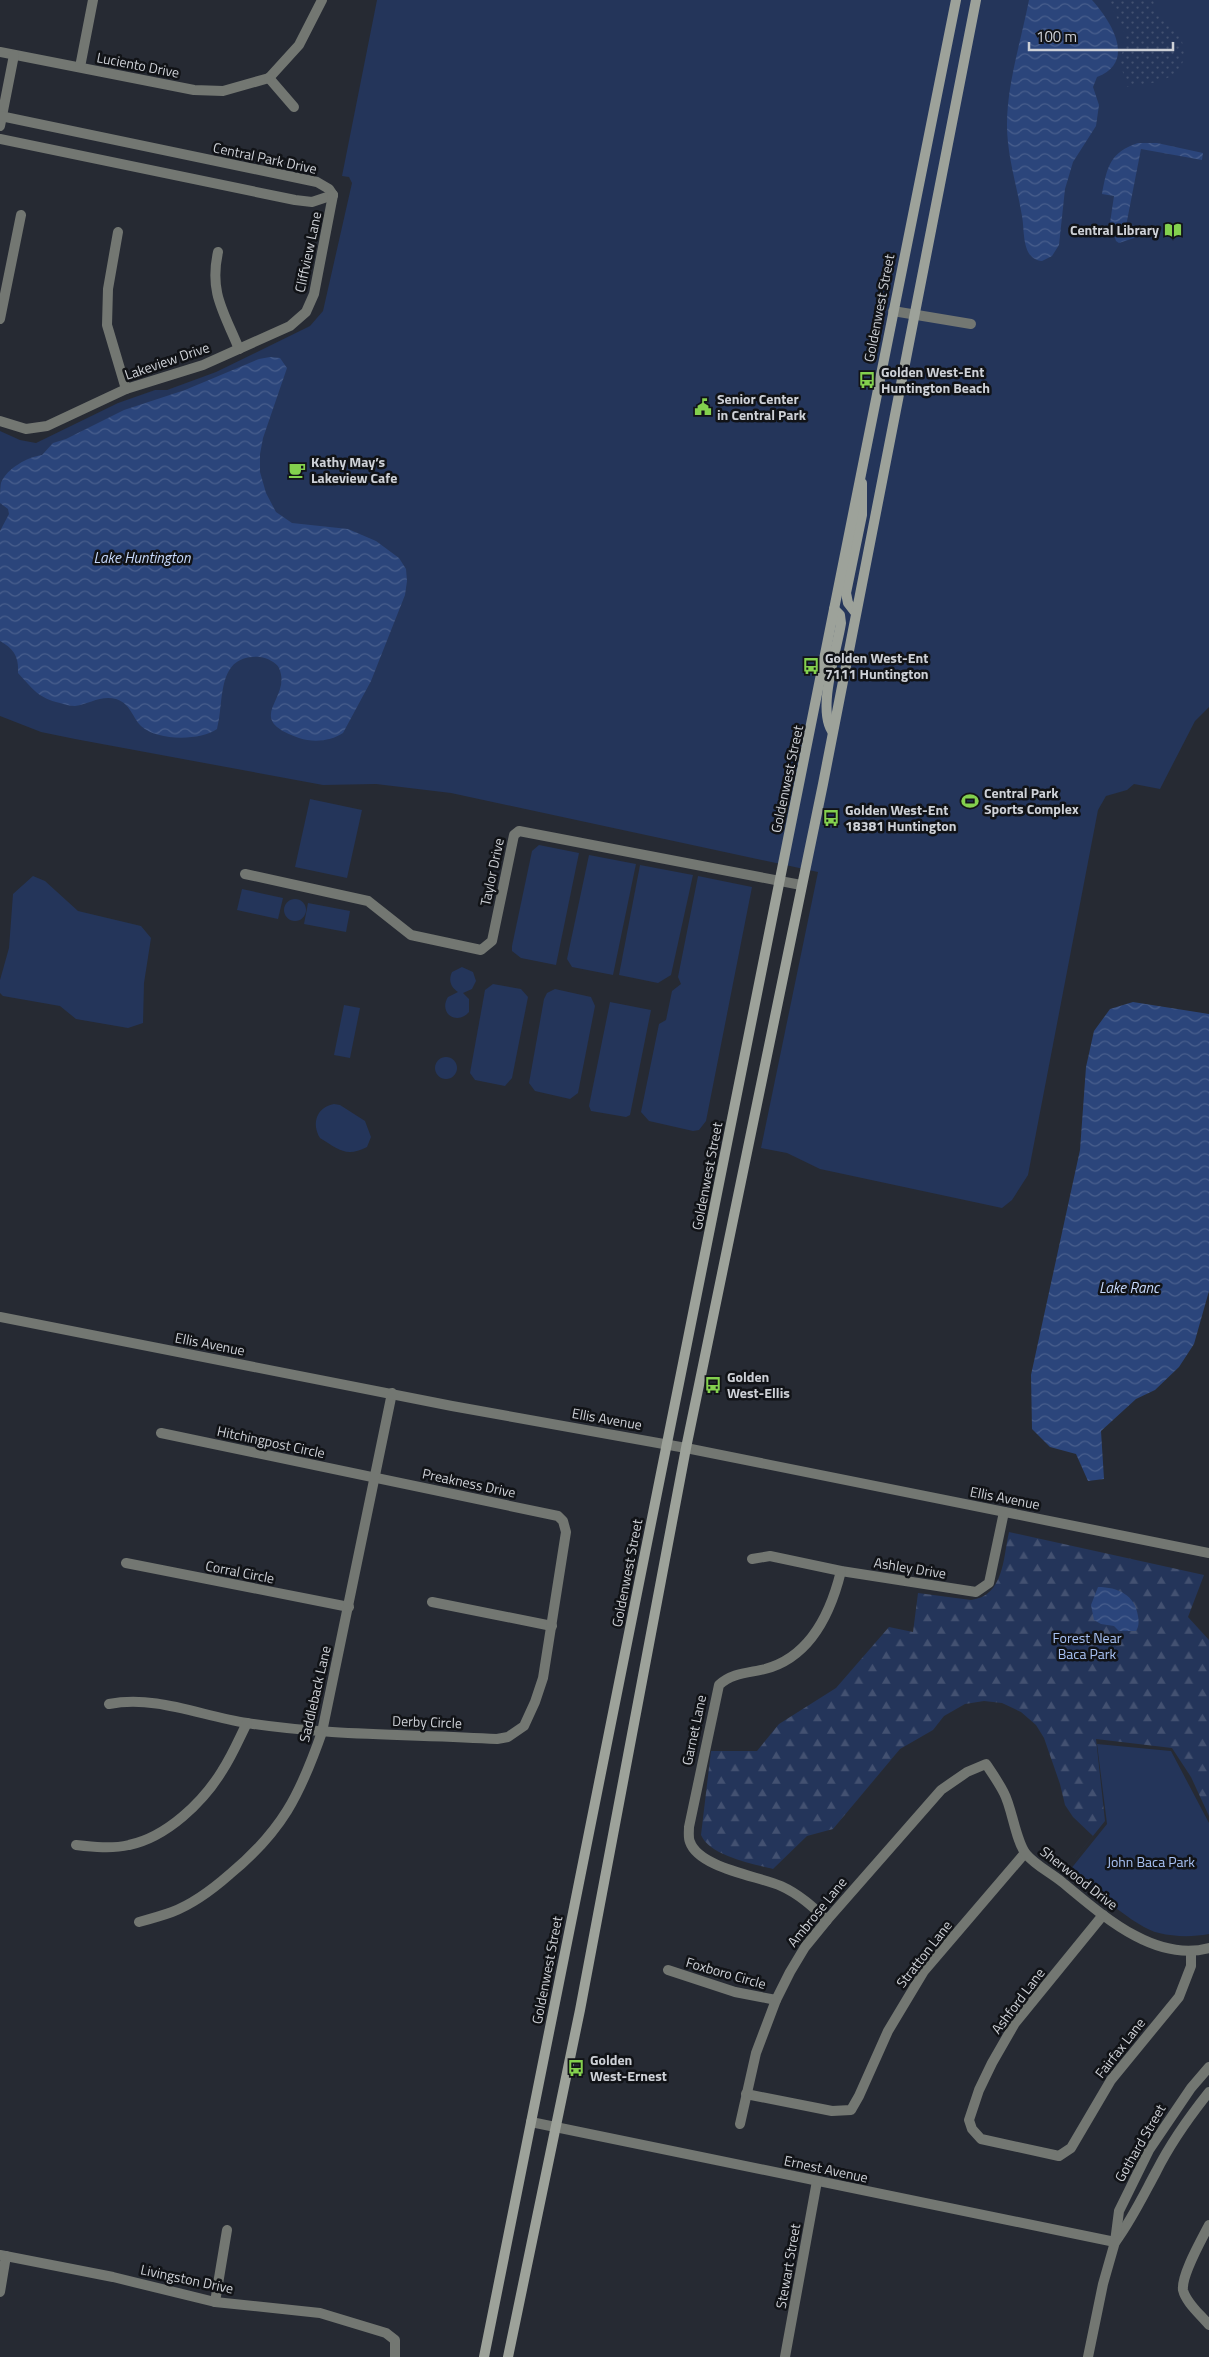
<svg xmlns="http://www.w3.org/2000/svg" width="1209" height="2357" viewBox="0 0 1209 2357" font-family="'Titillium Web',sans-serif">
	<style>
		.green { fill: #24355a }
		.forest { fill: url(#forest-firs) }
		.garden { fill: url(#garden-dots) }
		.water { fill: url(#water-waves) }
		.lines { fill: none; stroke-linecap: round; stroke-linejoin: round }
		.minor { stroke: #737772; stroke-width: 10 }
		.tertiary { stroke: #737772; stroke-width: 10 }
		.secondary { stroke: #9da29a; stroke-width: 10 }
		.labels { text-anchor: middle; stroke-width: 5; stroke-linejoin: round; paint-order: stroke }
		.street-label { font-size: 14px; fill: #ced1d7; stroke: #111317 }
		.poi-label { font-size: 14px; font-weight: bold; fill: #ced1d7; stroke: #111317; text-anchor: start }
		.park-label { font-size: 14px; fill: #a9c3f5; stroke: #111317 }
		.water-label { font-size: 15px; font-style: italic; fill: #c7d9fb; stroke: #111317 }
	</style>
	<defs>
		<pattern id="forest-firs" width="22" height="20" patternUnits="userSpaceOnUse" patternTransform="scale(1.25)"><rect width="22" height="20" fill="#24355a"/><path d="M5 1l3.5 6h-7zM16 11l3.5 6h-7z" fill="#435171"/></pattern>
		<pattern id="garden-dots" width="8" height="8" patternUnits="userSpaceOnUse" patternTransform="scale(1.25)"><rect width="8" height="8" fill="#24355a"/><path d="M2 2h.1M6 6h.1" fill="none" stroke="#435171" stroke-width="1.8" stroke-linecap="round"/></pattern>
		<pattern id="water-waves" width="16" height="10" patternUnits="userSpaceOnUse" patternTransform="scale(1.25)"><rect width="16" height="10" fill="#2b457b"/><path d="M0 5q4-4 8 0t8 0" fill="none" stroke="#495f8d"/></pattern>
	</defs>
	<rect width="100%" height="100%" fill="#262a33"/>
	<g class="green">
		<path d="M377,0H1209V707L1195,721L1160,789L1134,784L1127,790L1106,796L1098,810L1028,1175L1012,1200L1002,1208L820,1169L787,1153L761,1148L818,872L451,793L376,784L323,785L75,739L41,732L0,716V431L20,440L36,443L118,403L155,390H167L216,372L310,326L323,311L352,183L349,177L342,176Z"/>
		<path d="M310,799L362,810L347,878L295,867Z"/>
		<path d="M539,845L579,853L556,965L521,958L512,951V946L532,851Z"/>
		<path d="M589,855L636,864L613,975L572,967L567,959Z"/>
		<path d="M640,865L693,875L671,975L658,983L619,975Z"/>
		<path d="M33,876L45,881L78,911L141,926L151,938L144,983L143,1023L128,1028L76,1019L60,1006L3,996L0,993V980L9,948L13,894Z"/>
		<path d="M698,876L752,887L706,1121L699,1130L693,1131L649,1121L641,1112L659,1024L666,1020L672,991L681,984L678,977Z"/>
		<path d="M242,889L283,898L278,919L237,910Z"/>
		<circle cx="295" cy="910" r="11"/>
		<path d="M308,903L350,911L346,932L304,924Z"/>
		<path d="M462,967L473,972L476,981L472,989L463,993L469,999V1012C457,1026 438,1013 448,997L458,992C451,987 448,981 452,972Z"/>
		<path d="M493,984L521,989L528,997L512,1078L505,1086L475,1080L470,1073L485,990Z"/>
		<path d="M555,989L591,997L595,1006L578,1093L570,1099L535,1091L529,1083L544,999L547,993Z"/>
		<path d="M610,1002L651,1010L630,1115L626,1117L591,1111L589,1106Z"/>
		<path d="M344,1005L360,1008L350,1058L334,1055Z"/>
		<circle cx="446" cy="1068" r="11"/>
		<path d="M334,1104L340,1105L365,1121L371,1137L367,1147C346,1158 338,1149 320,1138C311,1123 317,1107 334,1104Z"/>
		<path d="M1097,1744L1171,1751L1209,1823V1934C1193,1937 1175,1937 1159,1933C1135,1928 1090,1886 1070,1870L1107,1824Z"/>
	</g>
	<path class="forest" d="M1009,1532L1204,1575L1188,1617L1209,1640V1816L1191,1777L1172,1748L1096,1739L1105,1821L1067,1868L1093,1836L1073,1817L1065,1805L1060,1784L1044,1738L1036,1725L1021,1712L1002,1703L984,1701L965,1704L944,1716L933,1730L900,1749L833,1829L807,1836L773,1869C753,1864 710,1856 701,1835L711,1751H757L779,1724L836,1688L889,1627L913,1632L918,1593L971,1600C1004,1596 1003,1558 1009,1532Z"/>
	<path class="garden" d="M1108,0H1153C1158,22 1172,20 1181,35C1182,38 1182,43 1183,47C1190,80 1151,84 1127,87L1120,62L1126,36Z"/>
	<g class="water">
		<path d="M1029,0H1092C1111,21 1137,62 1097,77L1093,87L1099,105L1096,126L1073,162L1065,189L1059,245L1052,256L1042,261C1021,259 1025,231 1022,216C1017,186 1007,156 1007,125C1007,84 1021,41 1029,0Z"/>
		<path d="M1138,143H1157L1203,153L1202,160L1141,149L1125,231L1143,235L1119,243L1116,241L1110,223L1114,196L1102,194C1107,167 1110,152 1138,143Z"/>
		<path d="M270,357L280,358L287,368L263,438L260,454V472L266,493L276,512L292,523L348,529L376,541L399,558L406,569L407,581L405,595L371,681L343,733C331,741 314,743 299,738C241,718 293,700 279,668C276,662 267,658 260,657C215,654 225,702 217,729C200,741 157,741 141,726C132,717 131,704 116,699C101,695 89,704 75,706C70,706 64,704 60,703C38,698 33,689 18,673C19,657 14,649 0,641V531L9,514L8,509L0,503C0,497 0,488 1,483C7,468 28,457 42,455L53,443L66,439L124,410L185,390L259,359Z"/>
		<path d="M1133,1002L1209,1014V1291L1194,1344L1179,1367L1155,1390L1136,1399L1101,1431L1104,1479L1088,1481L1076,1454L1050,1447L1032,1429L1031,1375L1080,1150L1086,1067L1094,1031L1110,1009Z"/>
		<path d="M1098,1587C1118,1587 1135,1595 1138,1616C1139,1622 1139,1626 1136,1631H1119L1114,1626L1101,1624L1094,1620L1091,1605Z"/>
	</g>
	<g class="lines">
		<g class="minor">
			<path d="M0,52L194,90L223,91L269,78"/>
			<path d="M80,67L93,0"/>
			<path d="M269,78L299,45L322,0"/>
			<path d="M269,78L294,107"/>
			<path d="M0,126L14,55"/>
			<path d="M118,232L108,289L107,325L126,389"/>
			<path d="M218,252C209,293 224,312 239,349"/>
			<path d="M893,311L971,324"/>
			<path d="M0,319L21,215"/>
			<path d="M245,874L368,901L411,935L481,950L492,941L514,835L519,831L801,885"/>
			<path d="M752,1559L770,1556L841,1571L976,1592L989,1583L1004,1512"/>
			<path d="M126,1563L349,1607"/>
			<path d="M432,1602L552,1626"/>
			<path d="M109,1704C156,1695 201,1716 247,1723C330,1736 414,1734 497,1739L508,1737L524,1726L535,1702L543,1678L566,1532L563,1521L558,1516L161,1433"/>
			<path d="M76,1845C93,1847 112,1849 129,1845C167,1837 203,1802 222,1771C232,1756 239,1739 247,1723"/>
			<path d="M1103,1915L1015,2023L992,2063L979,2090L969,2120L972,2129L981,2139L1059,2156L1071,2148L1111,2080L1179,1997L1191,1966V1952"/>
			<path d="M827,1920C813,1907 799,1894 781,1886C758,1876 699,1868 690,1842C688,1838 689,1831 689,1827L719,1685C732,1673 748,1673 765,1669C811,1657 831,1612 841,1571"/>
			<path d="M139,1922C150,1919 161,1916 172,1912C193,1904 213,1889 230,1874C282,1831 300,1795 322,1732L392,1393"/>
			<path d="M668,1970L735,1992L776,2000"/>
			<path d="M746,2094L832,2111L851,2110L859,2096L888,2031L924,1971L1025,1853"/>
			<path d="M531,2122L1115,2242"/>
			<path d="M740,2124L756,2053L776,2000L790,1972L805,1947L827,1920L941,1790L967,1772L986,1764C992,1773 999,1783 1004,1793C1012,1808 1016,1842 1026,1854C1035,1865 1051,1873 1062,1882C1101,1914 1154,1963 1209,1948"/>
			<path d="M1209,2225C1202,2239 1181,2275 1183,2290C1186,2303 1201,2315 1209,2325"/>
			<path d="M0,2255L113,2277L215,2302L320,2313L386,2333L395,2340V2357"/>
			<path d="M0,2292L6,2256"/>
			<path d="M215,2302L227,2230"/>
			<path d="M785,2357L817,2181"/>
		</g>
		<g class="tertiary">
			<path d="M0,116L317,182L329,189L333,195"/>
			<path d="M0,139L295,200L312,202L333,195"/>
			<path d="M0,421L26,429L47,426L126,389L203,365L290,326L306,312L314,294L333,195"/>
			<path d="M0,1317L452,1406L686,1448L1209,1553"/>
			<path d="M1116,2241C1132,2219 1143,2196 1156,2172C1170,2144 1189,2117 1209,2092"/>
			<path d="M1088,2357L1103,2284L1115,2242L1119,2211L1149,2150L1191,2088L1209,2067"/>
		</g>
		<g class="secondary">
			<path d="M855,612L848,603L846,593L862,515V483"/>
			<path d="M832,731C817,708 837,650 841,623L840,615L834,609"/>
			<path d="M484,2357L956,0"/>
			<path d="M508,2357L580,2010L686,1448L823,784L976,0"/>
		</g>
	</g>
	<defs>
		<g id="library-bare" transform="scale(1.35)"><path d="M-6-4Q-3-5.5-.7-3.5V5Q-3 3-6 4ZM6-4Q3-5.5 .7-3.5V5Q3 3 6 4Z" fill="#83d04e" stroke="#111317" stroke-width="2.5" paint-order="stroke"/></g>
		<g id="bus-bare" transform="scale(1.35)"><path d="M-5-6H5V4H4V6H2V4H-2V6H-4V4H-5ZM-3.5-4V0h7V-4ZM-3.5 1.2v1.5H-2V1.2ZM2 1.2v1.5H3.5V1.2Z" fill="#83d04e" stroke="#111317" stroke-width="2.5" paint-order="stroke"/></g>
		<g id="civic-bare" transform="scale(1.35)"><path d="M-.6-6.5H3V-4.5H.6V-3L4-1V1h2V6H-6V1h2V-1L-.6-3ZM-1.2 2.5V6h2.4V2.5Z" fill="#83d04e" stroke="#111317" stroke-width="2.5" paint-order="stroke"/></g>
		<g id="cafe-bare" transform="scale(1.35)"><path d="M-5.5-4.5H6V0H3Q3 3.5 0 3.5H-2.5Q-5.5 3.5-5.5 0ZM3-3.2v2h1.7v-2ZM-6 4.5H4V6H-6Z" fill="#83d04e" stroke="#111317" stroke-width="2.5" paint-order="stroke"/></g>
		<g id="stadium-bare" transform="scale(1.35)"><path d="M0-5a6.5 5 0 1 0 0 10a6.5 5 0 1 0 0-10ZM-3.5-1.8h7v3.6h-7Z" fill="#83d04e" stroke="#111317" stroke-width="2.5" paint-order="stroke"/></g>
	</defs>
	<g fill-rule="evenodd">
		<use href="#library-bare" x="1173" y="230"/>
		<use href="#bus-bare" x="867" y="380"/>
		<use href="#civic-bare" x="703" y="407"/>
		<use href="#cafe-bare" x="297" y="470"/>
		<use href="#bus-bare" x="811" y="666"/>
		<use href="#stadium-bare" x="970" y="801"/>
		<use href="#bus-bare" x="831" y="818"/>
		<use href="#bus-bare" x="713" y="1385"/>
		<use href="#bus-bare" x="576" y="2068"/>
	</g>
	<g class="labels">
		<g class="street-label">
			<text transform="translate(138 65) rotate(11)" y="5">Luciento Drive</text>
			<text transform="translate(265 158) rotate(12)" y="5">Central Park Drive</text>
			<text transform="translate(308 252) rotate(-78)" y="5">Cliffview Lane</text>
			<text transform="translate(879 308) rotate(-79)" y="5">Goldenwest Street</text>
			<text transform="translate(167 361) rotate(-19)" y="5">Lakeview Drive</text>
			<text transform="translate(787 779) rotate(-78)" y="5">Goldenwest Street</text>
			<text transform="translate(492 872) rotate(-78)" y="5">Taylor Drive</text>
			<text transform="translate(707 1176) rotate(-79)" y="5">Goldenwest Street</text>
			<text transform="translate(210 1344) rotate(11)" y="5">Ellis Avenue</text>
			<text transform="translate(607 1419) rotate(10)" y="5">Ellis Avenue</text>
			<text transform="translate(271 1442) rotate(12)" y="5">Hitchingpost Circle</text>
			<text transform="translate(469 1483) rotate(12)" y="5">Preakness Drive</text>
			<text transform="translate(1005 1498) rotate(11)" y="5">Ellis Avenue</text>
			<text transform="translate(910 1568) rotate(9)" y="5">Ashley Drive</text>
			<text transform="translate(240 1572) rotate(11)" y="5">Corral Circle</text>
			<text transform="translate(627 1573) rotate(-79)" y="5">Goldenwest Street</text>
			<text transform="translate(315 1694) rotate(-77)" y="5">Saddleback Lane</text>
			<text transform="translate(427 1722) rotate(2)" y="5">Derby Circle</text>
			<text transform="translate(694 1730) rotate(-78)" y="5">Garnet Lane</text>
			<text transform="translate(1079 1878) rotate(38)" y="5">Sherwood Drive</text>
			<text transform="translate(817 1912) rotate(-51)" y="5">Ambrose Lane</text>
			<text transform="translate(924 1954) rotate(-52)" y="5">Stratton Lane</text>
			<text transform="translate(547 1970) rotate(-79)" y="5">Goldenwest Street</text>
			<text transform="translate(726 1973) rotate(16)" y="5">Foxboro Circle</text>
			<text transform="translate(1018 2001) rotate(-53)" y="5">Ashford Lane</text>
			<text transform="translate(1120 2048) rotate(-52)" y="5">Fairfax Lane</text>
			<text transform="translate(1140 2143) rotate(-60)" y="5">Gothard Street</text>
			<text transform="translate(826 2169) rotate(12)" y="5">Ernest Avenue</text>
			<text transform="translate(788 2266) rotate(-80)" y="5">Stewart Street</text>
			<text transform="translate(187 2279) rotate(12)" y="5">Livingston Drive</text>
		</g>
		<g class="poi-label">
			<text x="1159" y="235" text-anchor="end">Central Library</text>
			<text x="881" y="377">Golden West-Ent<tspan x="881" dy="16">Huntington Beach</tspan></text>
			<text x="717" y="404">Senior Center<tspan x="717" dy="16">in Central Park</tspan></text>
			<text x="311" y="467">Kathy May’s<tspan x="311" dy="16">Lakeview Cafe</tspan></text>
			<text x="825" y="663">Golden West-Ent<tspan x="825" dy="16">7111 Huntington</tspan></text>
			<text x="984" y="798">Central Park<tspan x="984" dy="16">Sports Complex</tspan></text>
			<text x="845" y="815">Golden West-Ent<tspan x="845" dy="16">18381 Huntington</tspan></text>
			<text x="727" y="1382">Golden<tspan x="727" dy="16">West-Ellis</tspan></text>
			<text x="590" y="2065">Golden<tspan x="590" dy="16">West-Ernest</tspan></text>
		</g>
		<g class="park-label">
			<text x="1087" y="1643">Forest Near<tspan x="1087" dy="16">Baca Park</tspan></text>
			<text x="1151" y="1867">John Baca Park</text>
		</g>
		<g class="water-label">
			<text x="142" y="563">Lake Huntington</text>
			<text x="1129" y="1293">Lake Ranc</text>
		</g>
	</g>
	<path d="M1029 42v8h144v-8" fill="none" stroke="#ced1d7" stroke-width="2.5"/>
	<text x="1036" y="42" font-size="15" fill="#ced1d7" stroke="#111317" stroke-width="4" paint-order="stroke">100 m</text>
</svg>
